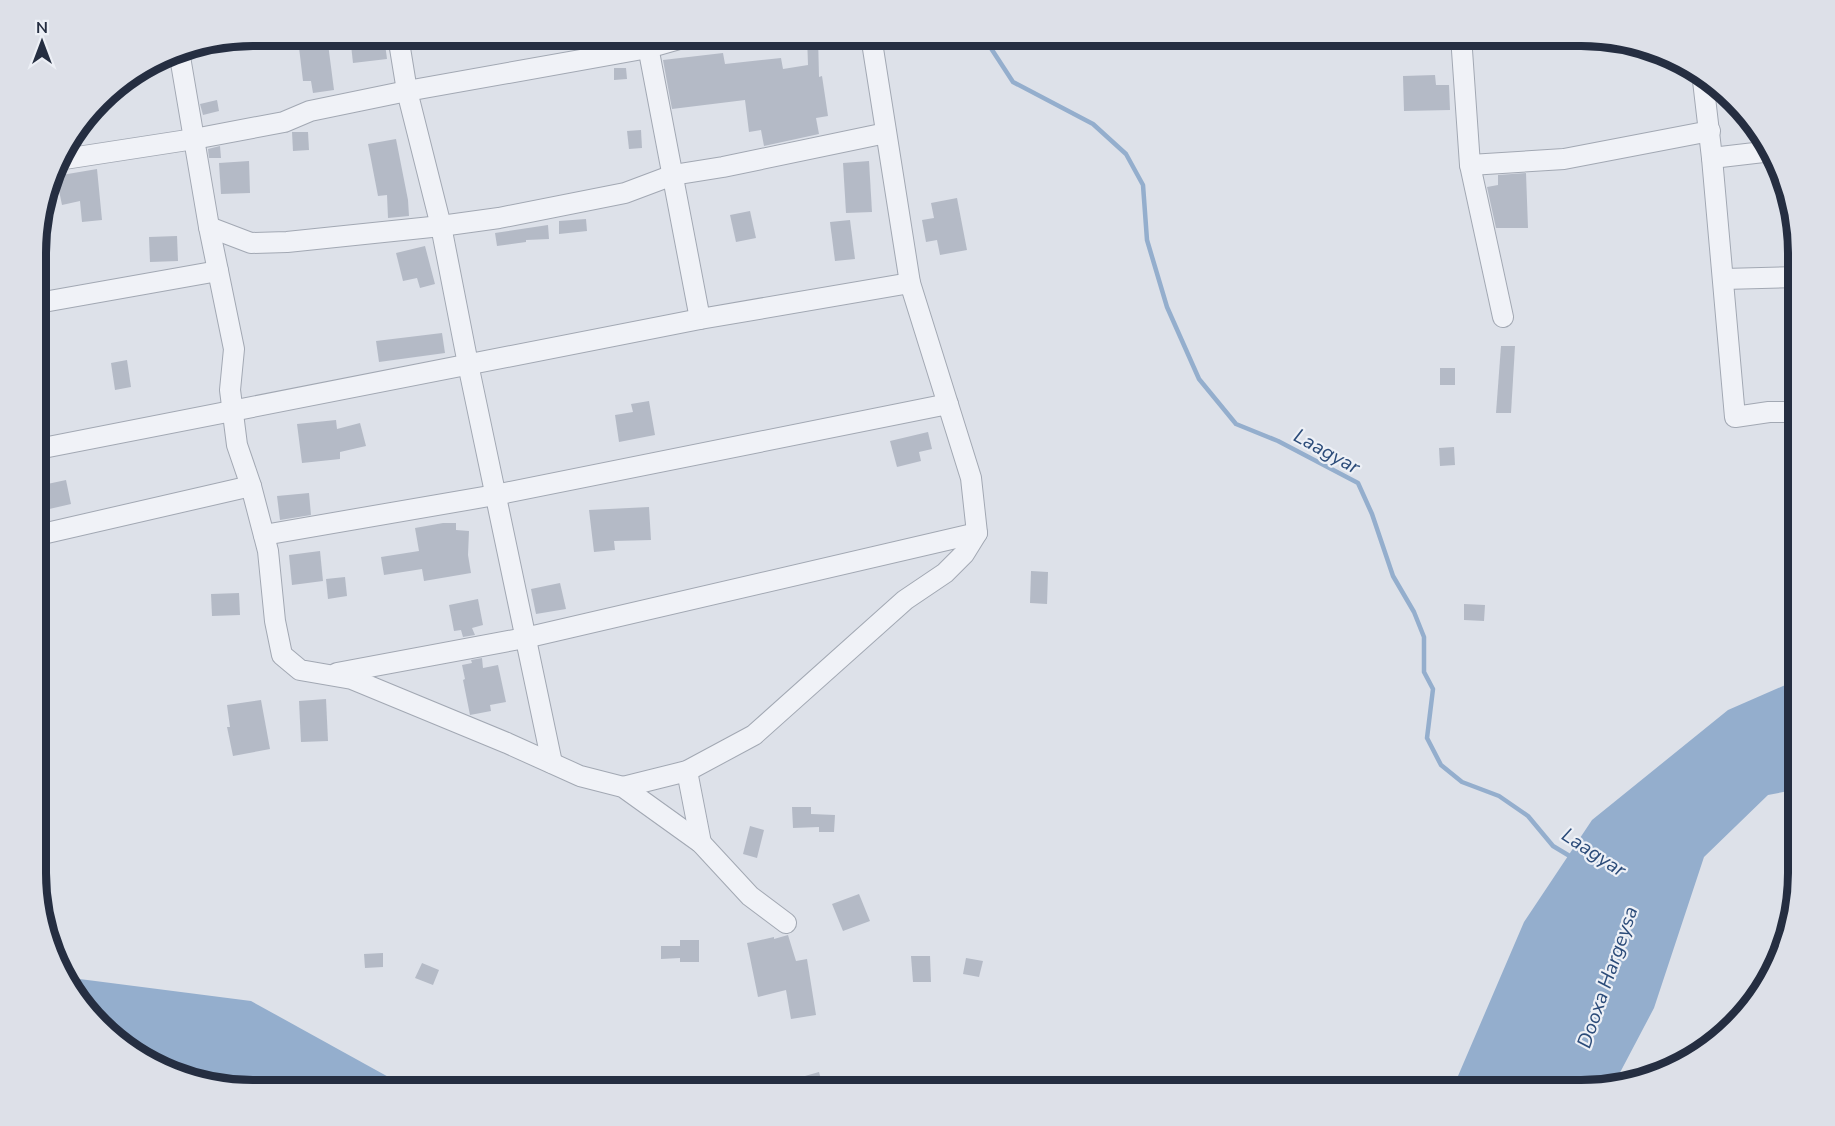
<svg xmlns="http://www.w3.org/2000/svg" width="1835" height="1126" viewBox="0 0 1835 1126" font-family="'Nunito Sans',sans-serif">
	<style>
		.water { fill: #94aecd }
		.lines { fill: none; stroke-linecap: round; stroke-linejoin: round }
		.stream { stroke: #94aecd; stroke-width: 4.5 }
		.building { fill: #b4bac6 }
		.minor-casing { stroke: #a2a8b3; stroke-width: 22 }
		.minor { stroke: #f0f2f7; stroke-width: 20 }
		.labels { text-anchor: middle; stroke-width: 4.5; stroke-linejoin: round; paint-order: stroke }
		.water-label { font-size: 20px; font-style: italic; fill: #2b4b79; stroke: #edf0f6 }
		.rim { fill: none; stroke: #252e41; stroke-width: 8 }
	</style>
	<rect width="100%" height="100%" fill="#dde1e9"/>
	<g class="water">
		<path d="M1799,679V789L1768,795L1704,857L1654,1008L1614,1084L1596,1090H1452L1524,922L1592,820L1728,710Z"/>
		<path d="M64,977L251,1001L412,1090H253L184,1079L133,1054L65,982Z"/>
	</g>
	<g class="lines">
		<path class="stream" d="M983,36L1013,82L1093,124L1126,154L1143,185L1147,240L1167,307L1199,379L1236,424L1278,441L1358,483L1372,514L1393,576L1414,612L1424,637V672L1433,689L1427,738L1441,765L1462,782L1499,796L1528,816L1553,846L1573,858"/>
	</g>
	<g class="building">
		<path d="M327,36L334,90L313,93L311,81H303L298,39Z"/>
		<path d="M350,36H384L387,59L353,63Z"/>
		<path d="M807,36H818L819,77L822,76L828,116L816,118L819,134L764,146L761,130L749,132L745,100L672,109L663,60L723,53L725,64L781,58L783,69L808,65Z"/>
		<path d="M614,68H626L627,79L614,80Z"/>
		<path d="M1435,75L1436,85H1449L1450,110L1404,111L1403,76Z"/>
		<path d="M217,100L219,111L203,115L200,104Z"/>
		<path d="M641,130L642,148L629,149L627,131Z"/>
		<path d="M292,132H308L309,150L293,151Z"/>
		<path d="M396,139L408,200L409,216L388,218L387,195L378,196L368,144Z"/>
		<path d="M220,146L221,158H209L208,149Z"/>
		<path d="M249,161L250,193L221,194L219,163Z"/>
		<path d="M869,161L872,212L846,213L843,163Z"/>
		<path d="M97,169L102,220L82,222L80,201L62,205L56,176Z"/>
		<path d="M1526,173L1528,228H1496L1487,187L1498,185V175Z"/>
		<path d="M957,198L967,250L940,255L937,240L926,242L922,220L934,218L931,203Z"/>
		<path d="M750,211L756,238L736,242L730,215Z"/>
		<path d="M586,219L587,231L559,234V221Z"/>
		<path d="M850,220L855,259L835,261L830,222Z"/>
		<path d="M548,225L549,239L526,240V242L497,246L495,233Z"/>
		<path d="M177,236L178,261L150,262L149,237Z"/>
		<path d="M425,246L435,284L420,288L417,278L403,281L396,253Z"/>
		<path d="M442,333L445,353L379,362L376,341Z"/>
		<path d="M1501,346H1515L1511,413H1496Z"/>
		<path d="M127,360L131,387L115,390L111,363Z"/>
		<rect x="1440" y="368" width="15" height="17"/>
		<path d="M649,401L655,435L619,442L615,415L633,412L631,404Z"/>
		<path d="M336,420L337,429L360,423L366,446L340,452V459L302,463L297,424Z"/>
		<path d="M928,432L932,449L919,452L921,461L897,467L890,441Z"/>
		<path d="M1454,447L1455,465L1440,466L1439,448Z"/>
		<path d="M66,480L71,504L45,510L42,498L38,499V486Z"/>
		<path d="M309,493L311,515L280,520L277,496Z"/>
		<path d="M649,507L651,540L614,541L615,550L594,552L589,510Z"/>
		<path d="M443,523H456V530L469,531L468,555L471,573L424,581L422,569L384,575L381,557L419,551L415,528Z"/>
		<path d="M320,551L323,581L292,585L289,555Z"/>
		<path d="M1031,571L1048,572L1047,604L1030,603Z"/>
		<path d="M345,577L347,596L328,599L326,579Z"/>
		<path d="M560,583L566,609L536,614L531,589Z"/>
		<path d="M239,593L240,615L212,616L211,594Z"/>
		<path d="M478,599L483,625L472,628L475,635L463,637L461,630L454,631L449,605Z"/>
		<path d="M1464,604L1485,605L1484,621L1464,620Z"/>
		<path d="M482,658L483,668L498,665L506,702L490,705L491,711L470,715L463,680L465,679L462,665L472,663L471,660Z"/>
		<path d="M326,699L328,741L301,742L299,701Z"/>
		<path d="M261,700L270,749L233,756L227,727H230L227,705Z"/>
		<path d="M792,807H811V814L835,815L834,832H819V827L793,828Z"/>
		<path d="M750,826L764,830L757,858L743,854Z"/>
		<path d="M859,894L870,921L843,931L832,904Z"/>
		<path d="M788,935L796,961L807,959L816,1015L791,1019L786,990L758,997L747,943L774,937V939Z"/>
		<path d="M680,940H699V962H680V958L661,959V946H680Z"/>
		<path d="M383,953V967L365,968L364,954Z"/>
		<path d="M911,956H930L931,982H913Z"/>
		<path d="M966,958L983,961L979,977L963,974Z"/>
		<path d="M422,963L439,970L433,985L415,978Z"/>
		<path d="M819,1072L824,1090H809L805,1076Z"/>
	</g>
	<g class="lines">
		<g class="minor-casing">
			<g id="minor">
				<path d="M398,36L407,91L441,226L468,364L552,763"/>
				<path d="M646,36L700,319"/>
				<path d="M1461,36L1470,165L1503,317"/>
				<path d="M179,51L209,227L234,349L230,390L237,445L251,486L268,551L275,621L282,655L300,670L352,679L507,743L580,776L623,787L701,843L750,896L786,923"/>
				<path d="M1702,72L1712,158L1735,417L1769,412H1799"/>
				<path d="M1712,158L1772,151"/>
				<path d="M58,160L194,139L284,122L310,111L407,91L648,48L690,36"/>
				<path d="M1470,165L1564,159L1710,131"/>
				<path d="M209,227L251,243L287,242L441,226L499,218L625,193L673,175L723,167L886,133"/>
				<path d="M1724,279L1799,277"/>
				<path d="M38,303L218,271"/>
				<path d="M38,449L700,319L910,283"/>
				<path d="M38,535L251,486"/>
				<path d="M264,535L495,495L948,404"/>
				<path d="M337,673L525,638L977,533"/>
				<path d="M687,771L701,843"/>
				<path d="M623,787L687,771L754,735L905,600L945,573L964,554L977,533L971,478L910,283L871,36"/>
			</g>
		</g>
		<use href="#minor" class="minor"/>
	</g>
	<g class="labels">
		<g class="water-label">
			<text transform="translate(1327 451) rotate(29)" y="7">Laagyar</text>
			<text transform="translate(1594 852) rotate(33)" y="7">Laagyar</text>
			<text transform="translate(1607 977) rotate(-71)" y="7">Dooxa Hargeysa</text>
		</g>
	</g>
	<path d="M0 0H1835V1126H0ZM253 46H1581A207 207 0 0 1 1788 253V873A207 207 0 0 1 1581 1080H253A207 207 0 0 1 46 873V253A207 207 0 0 1 253 46Z" fill="#dde0e8" fill-rule="evenodd"/>
	<path class="rim" d="M253 46H1581A207 207 0 0 1 1788 253V873A207 207 0 0 1 1581 1080H253A207 207 0 0 1 46 873V253A207 207 0 0 1 253 46Z"/>
	<g transform="translate(42 42)" stroke="#edf0f6" stroke-width="4.5" paint-order="stroke">
	<path d="M0-4.5L10 22L0 15L-10 22Z" fill="#252e41"/>
	<text y="-9" font-size="16" font-weight="bold" text-anchor="middle" fill="#252e41">N</text>
	</g>
</svg>
